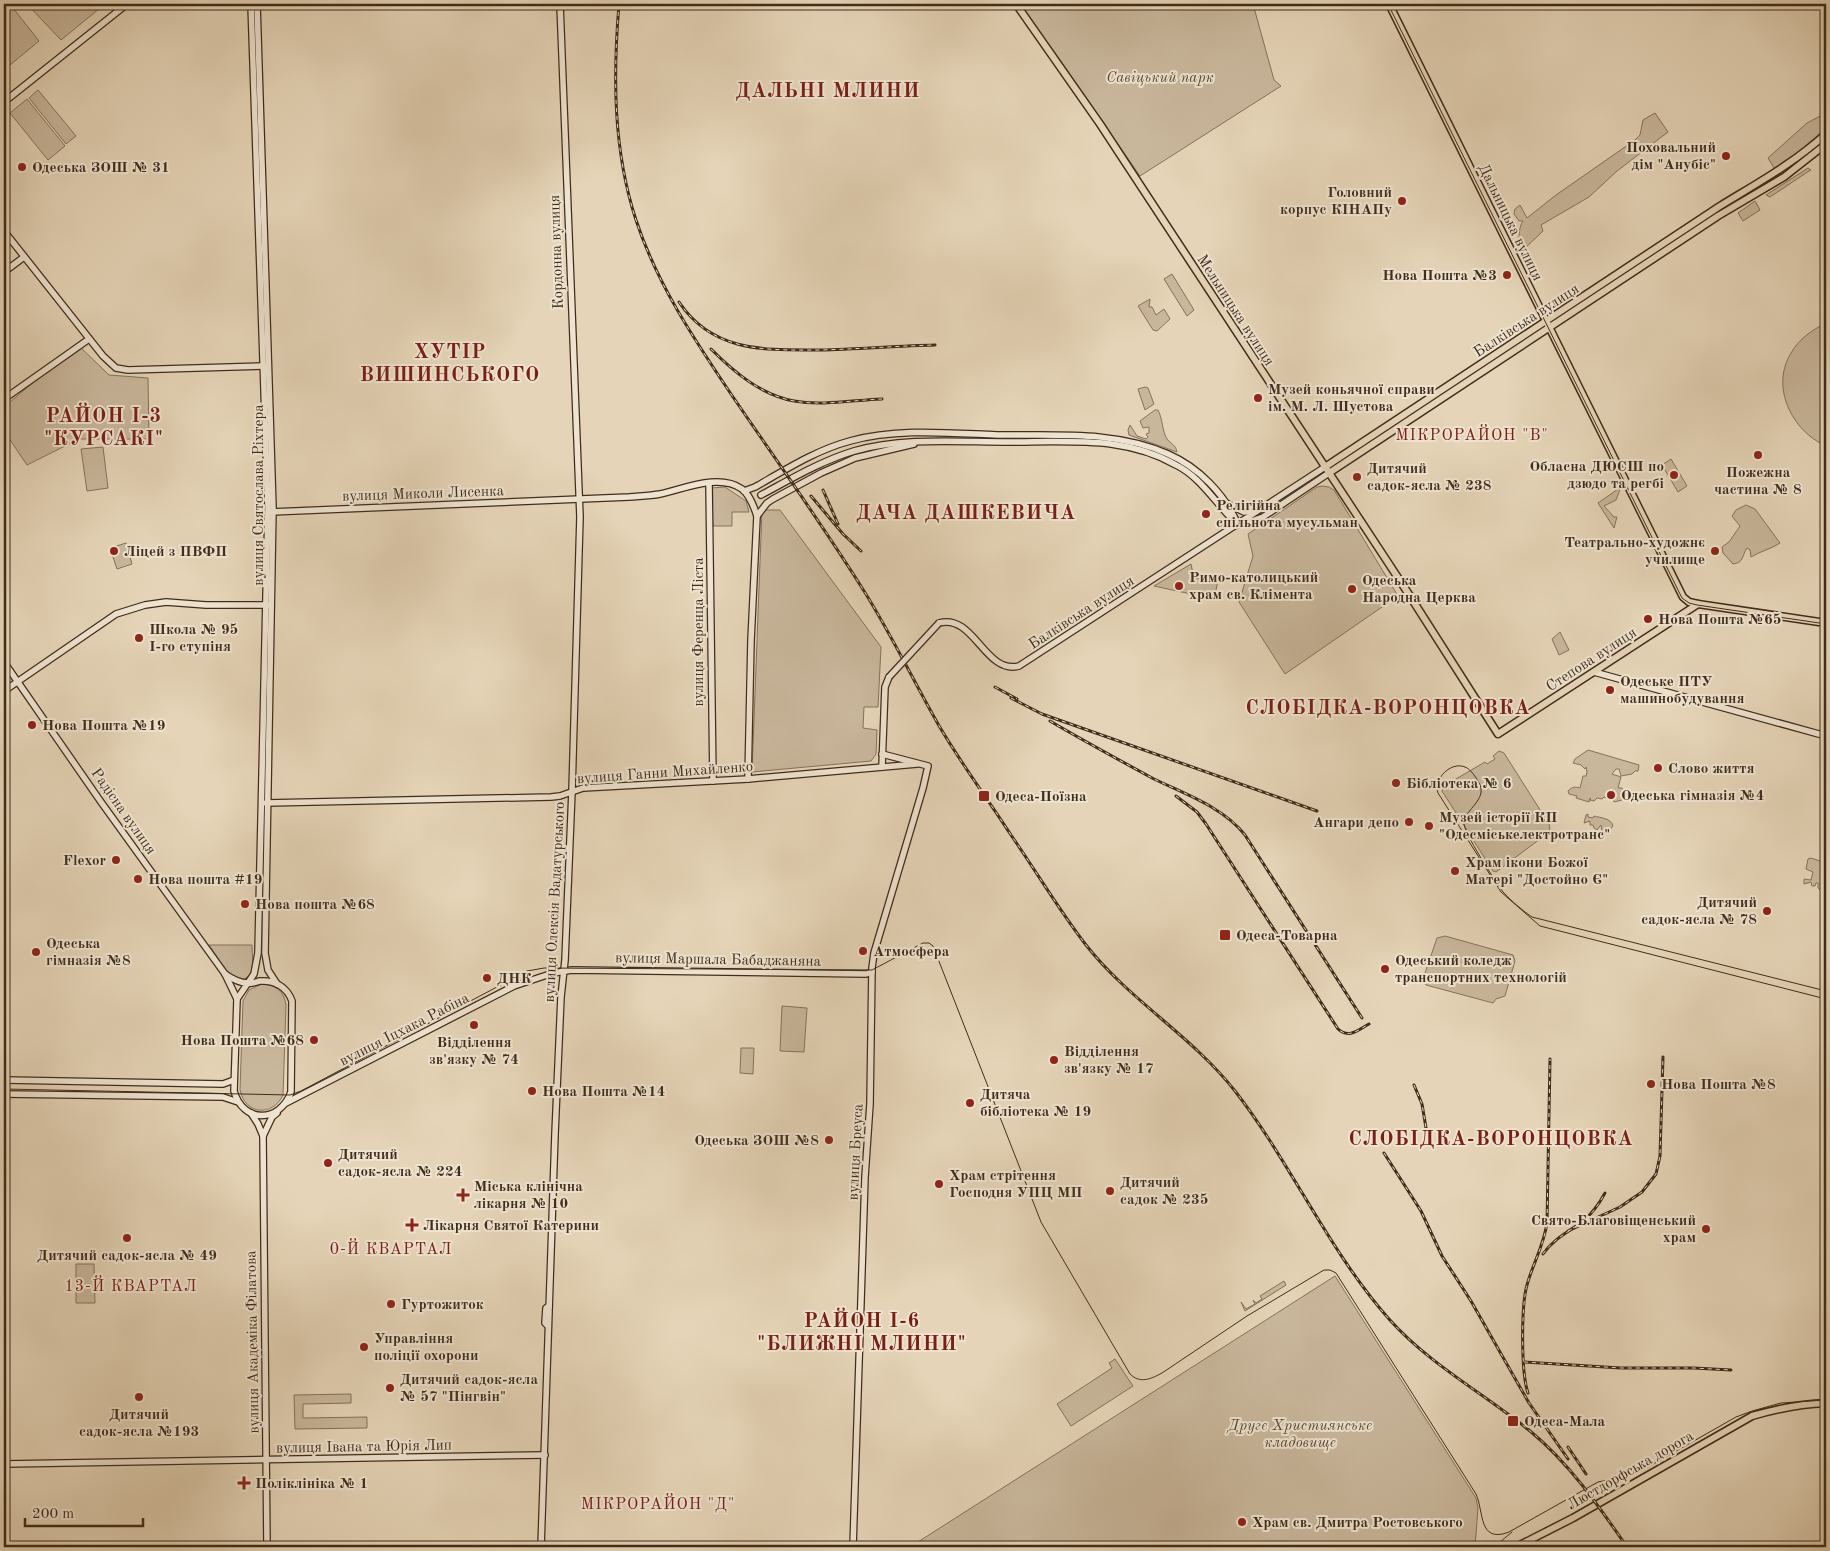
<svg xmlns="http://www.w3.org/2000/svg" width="1830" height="1551" viewBox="0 0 1830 1551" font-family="'Old Standard TT',serif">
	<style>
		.green { fill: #c9b79c; stroke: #85725b }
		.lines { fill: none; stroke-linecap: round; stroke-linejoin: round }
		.secondary-casing { stroke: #412c1a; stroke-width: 8 }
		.primary-casing { stroke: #412c1a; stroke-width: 9 }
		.secondary { stroke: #eee3d0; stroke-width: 5.5 }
		.primary { stroke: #e5d4b7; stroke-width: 6 }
		.tram { stroke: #412c1a; stroke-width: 1 }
		.rail-casing { stroke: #412c1a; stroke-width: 3 }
		.rail { stroke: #eee3d0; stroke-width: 1; stroke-dasharray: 4; stroke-linecap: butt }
		.secondary-bridge-casing { stroke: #412c1a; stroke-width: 8; stroke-linecap: butt }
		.secondary-bridge { stroke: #eee3d0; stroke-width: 5.5 }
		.poi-dot { fill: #8f2418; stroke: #eee3d0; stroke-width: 2 }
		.labels { text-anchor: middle; stroke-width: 4; stroke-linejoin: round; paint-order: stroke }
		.park-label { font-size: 15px; font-style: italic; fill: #5c4834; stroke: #eee3d0 }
		.poi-label { font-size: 15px; font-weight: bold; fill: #412c1a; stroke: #eee3d0; text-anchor: start }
		.street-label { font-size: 15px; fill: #412c1a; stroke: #eee3d0 }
		.neighbourhood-label { font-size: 16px; letter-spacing: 1px; fill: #7a1f14; stroke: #eee3d0 }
		.district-label { font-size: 20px; font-weight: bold; letter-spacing: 1px; fill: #7a1f14; stroke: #eee3d0 }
	</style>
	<rect width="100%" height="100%" fill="#e5d4b7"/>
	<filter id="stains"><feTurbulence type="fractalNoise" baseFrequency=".004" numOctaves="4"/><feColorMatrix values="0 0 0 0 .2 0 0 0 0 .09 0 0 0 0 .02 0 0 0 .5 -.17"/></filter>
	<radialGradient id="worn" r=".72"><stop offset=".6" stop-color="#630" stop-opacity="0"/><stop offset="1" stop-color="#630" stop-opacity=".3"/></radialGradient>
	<g class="green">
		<path d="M27,4H105L61,40Z"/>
		<path d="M1019,4H1253L1274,80L1281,86L1140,176L1053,50Z"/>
		<path d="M13,8L39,41L4,70V28L8,24L4,18V15Z"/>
		<path d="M38,90L76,136L66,144L29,98Z"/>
		<path d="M27,99L65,146L48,160L10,113Z"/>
		<path d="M1655,113L1668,132L1617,171L1589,197L1541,225L1543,231L1522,251C1518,243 1518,228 1523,221H1519L1514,214L1515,209L1520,205L1527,218L1556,195L1635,140L1640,135L1643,120Z"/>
		<path d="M1826,113V128L1796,154L1776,169L1774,168L1768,158L1807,123Z"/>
		<path d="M1808,168L1811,170L1809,171L1770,197L1766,195Z"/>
		<path d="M1755,201L1760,210L1743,221L1738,213Z"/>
		<path d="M1172,274L1194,310L1187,316L1164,279Z"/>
		<path d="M1150,299L1149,307H1152L1156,315L1164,309L1170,319L1157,331L1153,330L1138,306Z"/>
		<path d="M1826,323V446C1792,431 1770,387 1791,353C1799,339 1812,330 1826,323Z"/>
		<path d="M78,345L109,375L148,378L149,439H79L27,465L4,431V407Z"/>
		<path d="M1145,387L1148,388L1154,404L1145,410L1138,389Z"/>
		<path d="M1155,410H1158C1163,420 1162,431 1167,439C1171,444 1176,445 1177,452L1129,435L1128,430L1130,425L1137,436L1146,439L1148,437L1146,434L1149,433V427L1143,428L1140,421Z"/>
		<path d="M103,447L108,488L87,491L81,449Z"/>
		<path d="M1671,459L1687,486L1678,492L1662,465Z"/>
		<path d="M1322,486L1329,487L1334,490L1398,596L1285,674L1239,602L1253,556L1248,534L1317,487Z"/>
		<path d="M725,487L746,501L749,512H732V526H713L711,488Z"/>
		<path d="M1621,487L1616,500L1604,506L1614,517H1617L1614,528L1598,503Z"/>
		<path d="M1746,505L1755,509L1780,543C1771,549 1761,551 1751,557L1750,550L1747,548C1742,555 1744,563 1733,564L1723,553L1722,547L1729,542L1740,526L1732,516L1736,510Z"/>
		<path d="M762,510H780L881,647L878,707H864L863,728L877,730L876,754L871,761L752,772Z"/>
		<path d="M126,543L132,564L117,569L110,548Z"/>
		<path d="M1191,564L1194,578L1218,581L1214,599L1154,586Z"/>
		<path d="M1560,632L1569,650L1559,655L1552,639Z"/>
		<path d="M1588,750L1639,765L1638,771H1635L1632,774L1621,776L1619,769H1616L1612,774L1621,777L1618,788H1622L1624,791L1622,800L1614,802L1613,799L1604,797L1602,799L1597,798L1594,801L1590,800V798L1589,802L1576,798L1577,796L1569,794L1568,791C1573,786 1575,787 1580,788L1583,776H1586L1587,772L1586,767L1585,769L1581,765L1573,763L1575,759Z"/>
		<path d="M1499,751L1504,753L1549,824L1550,828L1548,833L1496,872L1493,871L1442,791L1444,786L1485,762L1487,764L1495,759L1493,756Z"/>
		<path d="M1588,814V817L1593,818L1594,816C1601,818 1611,818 1613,826L1608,832H1602L1601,825L1597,830L1594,828L1593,825H1590V821L1584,823L1586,815Z"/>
		<path d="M1811,858L1826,863V889L1821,891L1818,888V883H1816L1815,886H1812L1811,882L1804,884V879L1811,880L1813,872L1806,869L1808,859Z"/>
		<path d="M1445,936L1513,955L1515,961L1505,996L1496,999L1493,1003L1426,985L1423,979L1437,938Z"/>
		<path d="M209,945H252C252,959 257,978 239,980L228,973Z"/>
		<path d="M261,984C275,984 284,991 286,1005L283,1095C273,1117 245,1115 240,1090L243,1001L249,990Z"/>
		<path d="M782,1006L807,1008L804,1052L780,1051Z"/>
		<path d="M741,1048H754L753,1074L740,1073Z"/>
		<path d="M76,1264H94L95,1303H76Z"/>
		<path d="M1335,1276L1476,1498L1478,1508L1475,1547H910Z"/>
		<path d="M1284,1281L1286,1285L1245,1311L1241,1302L1246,1309L1255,1304L1253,1300L1256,1303L1262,1299L1260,1296Z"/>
		<path d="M1115,1359L1133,1386L1071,1426L1057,1404L1112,1368L1109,1363Z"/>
		<path d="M351,1394V1403L303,1404V1418L367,1417V1428L295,1429L294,1395Z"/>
	</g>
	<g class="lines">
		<g class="secondary-casing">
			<g id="secondary">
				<path d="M257,4L273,508L265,953L268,970L277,984"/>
				<path d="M4,102L127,4"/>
				<path d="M4,231L103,356L116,368L128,370L264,366"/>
				<path d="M4,272L24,257"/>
				<path d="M4,399L89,339"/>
				<path d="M709,483L713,781"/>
				<path d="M744,491L755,487C785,470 816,450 850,441C897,428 948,433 997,435C1053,436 1115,430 1168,454C1198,467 1225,494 1238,525"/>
				<path d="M761,495C791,479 821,461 854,451C904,437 957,442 1008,442C1042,442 1077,440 1111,444C1133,447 1157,454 1176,465C1199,476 1215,502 1233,520"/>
				<path d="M1228,504L1244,512L1256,510"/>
				<path d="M271,512L629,497C639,496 649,496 660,494C684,489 719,473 742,489C750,495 754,507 757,516L751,640L748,779"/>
				<path d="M757,516L767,503L773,499L821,473L855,458L914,444"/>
				<path d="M1243,524L1263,517L1329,473"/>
				<path d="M939,623C974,613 985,675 1019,666L1325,467"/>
				<path d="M4,662L101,802L225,974L237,999"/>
				<path d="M1594,672L1826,736"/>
				<path d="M4,691L116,614L145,605L166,602L206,605H269"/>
				<path d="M882,767L885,687L889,677"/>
				<path d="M266,803L551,797L560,796L583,788L748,779L917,764"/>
				<path d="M225,974C232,979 239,983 248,983C252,984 256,982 260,981C275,980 287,987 292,1001L291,1092C280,1123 243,1124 234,1091L237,999L254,974L258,953L268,508L251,4"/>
				<path d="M4,1080L223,1084L234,1080"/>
				<path d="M4,1094L223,1097L238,1102"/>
				<path d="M286,1103L514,986L553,973L572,970L866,974L872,972"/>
				<path d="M251,1113L258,1124L263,1136"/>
				<path d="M548,1326L545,1323L546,1308L549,1306"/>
				<path d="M4,1464L545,1455"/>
				<path d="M267,1547L263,1136L272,1117L277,1113"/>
				<path d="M541,1547L555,1134L561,997L565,960L572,791L580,517L560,4"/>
				<path d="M853,1547L865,1177L870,1104L872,968L874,953L923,788L928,766L882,754"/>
			</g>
		</g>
		<g class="primary-casing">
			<g id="primary">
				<path d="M1016,4L1100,124L1408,593L1498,734L1698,604"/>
				<path d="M1389,4L1683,597L1689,602L1698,604L1826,623"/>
				<path d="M1325,467L1720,206C1759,182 1791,165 1826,134"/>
				<path d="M1329,473L1718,216L1784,177L1826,144"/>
				<path d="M1516,1547L1573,1518L1752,1416C1776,1409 1801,1404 1826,1403"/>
			</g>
		</g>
		<use href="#secondary" class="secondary"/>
		<use href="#primary" class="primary"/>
		<g class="tram">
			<path d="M1388,4L1682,598L1689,603L1697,605L1826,624"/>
			<path d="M1826,991L1532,917C1522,910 1511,901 1503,892C1496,882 1462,831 1464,822C1466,809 1486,800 1480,785C1477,779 1471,769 1465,767C1451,761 1433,779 1438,793L1501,892L1540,926L1826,999"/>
			<path d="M4,1089L290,1095L301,1091L527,971L544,968L872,970L923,943H929L933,946L1041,1222L1130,1374C1140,1384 1151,1379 1162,1373L1247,1316L1324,1270H1330L1336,1273L1476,1494C1484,1511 1478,1544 1509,1532L1598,1482L1629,1476L1641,1471L1736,1417L1752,1411L1781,1403L1826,1400"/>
			<path d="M1494,1547L1512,1532"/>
		</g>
		<g class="rail-casing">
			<g id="rail">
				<path d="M619,4C613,76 613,150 636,220C657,284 694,339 731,394C776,460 822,524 864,591C891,634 913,680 938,724C960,762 987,798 1011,835C1036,871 1059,910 1086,945C1129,1000 1192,1036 1235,1091C1291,1163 1328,1250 1389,1319C1429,1364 1483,1393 1530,1431C1569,1463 1598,1505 1627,1547"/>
				<path d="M679,302C713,353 766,350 820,350C859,349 897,346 935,345"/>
				<path d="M711,349C734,372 761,395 794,401C822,406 854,400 882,399"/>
				<path d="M823,490L838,524"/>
				<path d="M811,496L843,534L861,551"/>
				<path d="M995,687L1017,699"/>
				<path d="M1011,698L1042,714L1317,811"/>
				<path d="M1050,721C1084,741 1119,760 1154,779C1185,794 1223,807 1245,835L1362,1018"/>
				<path d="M1176,796L1197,812L1206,824L1338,1029C1349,1039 1358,1030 1369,1024"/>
				<path d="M1414,1085L1422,1104L1427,1134"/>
				<path d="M1384,1153L1421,1211L1442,1256L1471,1301L1529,1403L1568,1459"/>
				<path d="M1568,1231L1620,1207L1642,1192L1656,1174L1660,1156L1663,1057"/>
				<path d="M1543,1254C1553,1239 1569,1232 1583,1221C1593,1213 1599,1204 1605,1193"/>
				<path d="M1524,1362L1621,1368H1694L1731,1370"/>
				<path d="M1528,1393C1521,1373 1521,1306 1527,1285C1533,1263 1543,1248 1547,1223L1550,1059"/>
				<path d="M1568,1447L1586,1474"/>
			</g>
		</g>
		<use href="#rail" class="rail"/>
		<g class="secondary-bridge-casing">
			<path id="secondary-bridge" d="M889,677L939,623"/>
		</g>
		<use href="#secondary-bridge" class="secondary-bridge"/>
	</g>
	<g class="poi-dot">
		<circle cx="1726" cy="156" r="5"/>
		<circle cx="22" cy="167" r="5"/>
		<circle cx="1402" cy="201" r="5"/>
		<circle cx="1507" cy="275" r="5"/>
		<circle cx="1258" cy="398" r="5"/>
		<circle cx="1758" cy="455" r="5"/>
		<circle cx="1674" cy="475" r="5"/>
		<circle cx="1357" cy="477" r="5"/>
		<circle cx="1206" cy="514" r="5"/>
		<circle cx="114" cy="551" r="5"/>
		<circle cx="1715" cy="551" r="5"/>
		<circle cx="1179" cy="586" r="5"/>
		<circle cx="1352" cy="589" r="5"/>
		<circle cx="1648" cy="619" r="5"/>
		<circle cx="139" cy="638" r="5"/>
		<circle cx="1610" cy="690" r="5"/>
		<circle cx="32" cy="725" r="5"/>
		<circle cx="1658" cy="768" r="5"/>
		<circle cx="1396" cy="783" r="5"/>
		<circle cx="1611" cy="795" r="5"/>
		<rect x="978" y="790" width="12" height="12" rx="2.5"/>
		<circle cx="1409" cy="822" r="5"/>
		<circle cx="1429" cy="826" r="5"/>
		<circle cx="116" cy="860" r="5"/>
		<circle cx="1455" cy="871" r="5"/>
		<circle cx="138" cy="879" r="5"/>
		<circle cx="245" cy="904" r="5"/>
		<circle cx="1767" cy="911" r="5"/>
		<rect x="1219" y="929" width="12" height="12" rx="2.5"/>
		<circle cx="863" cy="951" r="5"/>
		<circle cx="36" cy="952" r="5"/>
		<circle cx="1385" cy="969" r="5"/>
		<circle cx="487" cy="978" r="5"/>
		<circle cx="474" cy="1025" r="5"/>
		<circle cx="314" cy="1040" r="5"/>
		<circle cx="1054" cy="1060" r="5"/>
		<circle cx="1651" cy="1084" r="5"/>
		<circle cx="532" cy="1091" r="5"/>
		<circle cx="970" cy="1103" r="5"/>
		<circle cx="829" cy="1140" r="5"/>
		<circle cx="328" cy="1163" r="5"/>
		<circle cx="939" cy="1184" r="5"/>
		<circle cx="1110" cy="1191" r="5"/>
		<path d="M460.5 1187.5h5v5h5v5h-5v5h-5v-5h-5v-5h5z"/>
		<path d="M409.5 1217.5h5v5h5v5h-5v5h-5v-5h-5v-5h5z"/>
		<circle cx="1706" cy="1229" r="5"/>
		<circle cx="127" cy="1238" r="5"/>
		<circle cx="391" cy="1304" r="5"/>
		<circle cx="364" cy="1347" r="5"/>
		<circle cx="390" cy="1388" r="5"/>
		<circle cx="139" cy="1397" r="5"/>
		<rect x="1507" y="1415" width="12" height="12" rx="2.5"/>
		<path d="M241.5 1475.5h5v5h5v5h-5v5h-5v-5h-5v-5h5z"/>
		<circle cx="1242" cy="1522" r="5"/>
	</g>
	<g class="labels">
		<g class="park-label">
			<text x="1160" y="82">Савіцький парк</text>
			<text x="1300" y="1430">Друге Християнське<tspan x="1300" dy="17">кладовище</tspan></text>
		</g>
		<g class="poi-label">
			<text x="1716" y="152" text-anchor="end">Поховальний<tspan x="1716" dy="17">дім "Анубіс"</tspan></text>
			<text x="32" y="172">Одеська ЗОШ № 31</text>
			<text x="1392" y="197" text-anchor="end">Головний<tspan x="1392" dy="17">корпус КІНАПу</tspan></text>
			<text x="1497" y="280" text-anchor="end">Нова Пошта №3</text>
			<text x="1268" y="394">Музей коньячної справи<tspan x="1268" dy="17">ім. М. Л. Шустова</tspan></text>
			<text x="1664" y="471" text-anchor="end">Обласна ДЮСШ по<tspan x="1664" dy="17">дзюдо та регбі</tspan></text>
			<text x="1367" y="473">Дитячий<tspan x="1367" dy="17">садок-ясла № 238</tspan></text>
			<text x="1758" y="477" text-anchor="middle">Пожежна<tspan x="1758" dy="17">частина № 8</tspan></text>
			<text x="1216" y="510">Релігійна<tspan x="1216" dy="17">спільнота мусульман</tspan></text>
			<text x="1705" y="547" text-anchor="end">Театрально-художнє<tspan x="1705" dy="17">училище</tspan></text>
			<text x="124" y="556">Ліцей з ПВФП</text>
			<text x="1189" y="582">Римо-католицький<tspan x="1189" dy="17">храм св. Клімента</tspan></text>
			<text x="1362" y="585">Одеська<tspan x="1362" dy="17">Народна Церква</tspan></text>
			<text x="1658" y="624">Нова Пошта №65</text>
			<text x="149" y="634">Школа № 95<tspan x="149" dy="17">І-го ступіня</tspan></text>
			<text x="1620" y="686">Одеське ПТУ<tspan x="1620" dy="17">машинобудування</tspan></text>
			<text x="42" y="730">Нова Пошта №19</text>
			<text x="1668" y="773">Слово життя</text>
			<text x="1406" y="788">Бібліотека № 6</text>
			<text x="1621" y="800">Одеська гімназія №4</text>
			<text x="995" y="801">Одеса-Поїзна</text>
			<text x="1439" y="822">Музей історії КП<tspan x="1439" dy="17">"Одесміськелектротранс"</tspan></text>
			<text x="1399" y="827" text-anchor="end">Ангари депо</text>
			<text x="106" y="865" text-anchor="end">Flexor</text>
			<text x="1465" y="867">Храм ікони Божої<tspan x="1465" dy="17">Матері "Достойно Є"</tspan></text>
			<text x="148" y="884">Нова пошта #19</text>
			<text x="1757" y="907" text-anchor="end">Дитячий<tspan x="1757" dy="17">садок-ясла № 78</tspan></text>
			<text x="255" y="909">Нова пошта №68</text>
			<text x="1236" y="940">Одеса-Товарна</text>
			<text x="46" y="948">Одеська<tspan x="46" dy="17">гімназія №8</tspan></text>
			<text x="873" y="956">Атмосфера</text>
			<text x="1395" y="965">Одеський коледж<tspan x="1395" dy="17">транспортних технологій</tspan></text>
			<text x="497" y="983">ДНК</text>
			<text x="304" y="1045" text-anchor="end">Нова Пошта №68</text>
			<text x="474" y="1047" text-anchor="middle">Відділення<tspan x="474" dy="17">зв'язку № 74</tspan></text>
			<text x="1064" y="1056">Відділення<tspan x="1064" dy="17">зв'язку № 17</tspan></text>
			<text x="1661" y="1089">Нова Пошта №8</text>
			<text x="542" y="1096">Нова Пошта №14</text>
			<text x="980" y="1099">Дитяча<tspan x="980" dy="17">бібліотека № 19</tspan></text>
			<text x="819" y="1145" text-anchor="end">Одеська ЗОШ №8</text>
			<text x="338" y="1159">Дитячий<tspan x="338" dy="17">садок-ясла № 224</tspan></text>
			<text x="949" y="1180">Храм стрітення<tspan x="949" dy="17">Господня УПЦ МП</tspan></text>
			<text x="1120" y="1187">Дитячий<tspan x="1120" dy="17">садок № 235</tspan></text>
			<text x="474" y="1191">Міська клінічна<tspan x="474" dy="17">лікарня № 10</tspan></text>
			<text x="1696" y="1225" text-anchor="end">Свято-Благовіщенський<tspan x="1696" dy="17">храм</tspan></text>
			<text x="423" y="1230">Лікарня Святої Катерини</text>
			<text x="127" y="1260" text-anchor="middle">Дитячий садок-ясла № 49</text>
			<text x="401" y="1309">Гуртожиток</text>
			<text x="374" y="1343">Управління<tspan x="374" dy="17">поліції охорони</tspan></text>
			<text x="400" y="1384">Дитячий садок-ясла<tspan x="400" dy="17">№ 57 "Пінгвін"</tspan></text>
			<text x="139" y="1419" text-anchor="middle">Дитячий<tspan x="139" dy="17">садок-ясла №193</tspan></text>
			<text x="1524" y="1426">Одеса-Мала</text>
			<text x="255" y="1488">Поліклініка № 1</text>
			<text x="1252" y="1527">Храм св. Дмитра Ростовського</text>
		</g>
		<g class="street-label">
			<text transform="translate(1511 222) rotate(64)" y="5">Дальницька вулиця</text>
			<text transform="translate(556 252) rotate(-92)" y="5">Кордонна вулиця</text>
			<text transform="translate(1236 310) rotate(57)" y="5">Мельницька вулиця</text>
			<text transform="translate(1526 320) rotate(-33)" y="5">Балківська вулиця</text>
			<text transform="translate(423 493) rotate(-2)" y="5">вулиця Миколи Лисенка</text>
			<text transform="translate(258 495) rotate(-90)" y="5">вулиця Святослава Ріхтера</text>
			<text transform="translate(1081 612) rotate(-33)" y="5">Балківська вулиця</text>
			<text transform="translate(698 632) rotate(-90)" y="5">вулиця Ференца Ліста</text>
			<text transform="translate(1591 659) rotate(-33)" y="5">Степова вулиця</text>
			<text transform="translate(665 772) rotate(-4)" y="5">вулиця Ганни Михайленко</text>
			<text transform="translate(124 811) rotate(55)" y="5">Радісна вулиця</text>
			<text transform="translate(554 902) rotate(-87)" y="5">вулиця Олексія Вадатурського</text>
			<text transform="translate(718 959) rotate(1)" y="5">вулиця Маршала Бабаджаняна</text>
			<text transform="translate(404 1029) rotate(-27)" y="5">вулиця Іцхака Рабіна</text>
			<text transform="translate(855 1152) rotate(-87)" y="5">вулиця Бреуса</text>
			<text transform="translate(252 1342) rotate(-91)" y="5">вулиця Академіка Філатова</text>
			<text transform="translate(364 1446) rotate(-1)" y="5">вулиця Івана та Юрія Лип</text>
			<text transform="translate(1630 1470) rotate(-30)" y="5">Люстдорфська дорога</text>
		</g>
		<g class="neighbourhood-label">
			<text x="1472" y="440">МІКРОРАЙОН "В"</text>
			<text x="391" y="1254">0-Й КВАРТАЛ</text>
			<text x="131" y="1291">13-Й КВАРТАЛ</text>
			<text x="658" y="1509">МІКРОРАЙОН "Д"</text>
		</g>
		<g class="district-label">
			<text x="828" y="97">ДАЛЬНІ МЛИНИ</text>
			<text x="450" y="358">ХУТІР<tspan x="450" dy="23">ВИШИНСЬКОГО</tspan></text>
			<text x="104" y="422">РАЙОН І-3<tspan x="104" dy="23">"КУРСАКІ"</tspan></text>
			<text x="966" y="519">ДАЧА ДАШКЕВИЧА</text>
			<text x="1388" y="714">СЛОБІДКА-ВОРОНЦОВКА</text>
			<text x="1491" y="1145">СЛОБІДКА-ВОРОНЦОВКА</text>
			<text x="862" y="1327">РАЙОН І-6<tspan x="862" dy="23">"БЛИЖНІ МЛИНИ"</tspan></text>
		</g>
	</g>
	<rect width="1830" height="1551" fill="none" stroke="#e5d4b7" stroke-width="20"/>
	<rect x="5" y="5" width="1820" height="1541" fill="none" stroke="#412c1a" stroke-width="2.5"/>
	<rect x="10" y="10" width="1810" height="1531" fill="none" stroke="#412c1a"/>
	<path d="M25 1518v8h118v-8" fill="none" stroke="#412c1a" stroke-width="2.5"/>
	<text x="32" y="1518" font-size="15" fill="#412c1a" stroke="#eee3d0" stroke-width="4" paint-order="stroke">200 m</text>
	<rect width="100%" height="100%" filter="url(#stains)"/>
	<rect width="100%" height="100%" fill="url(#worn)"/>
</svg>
